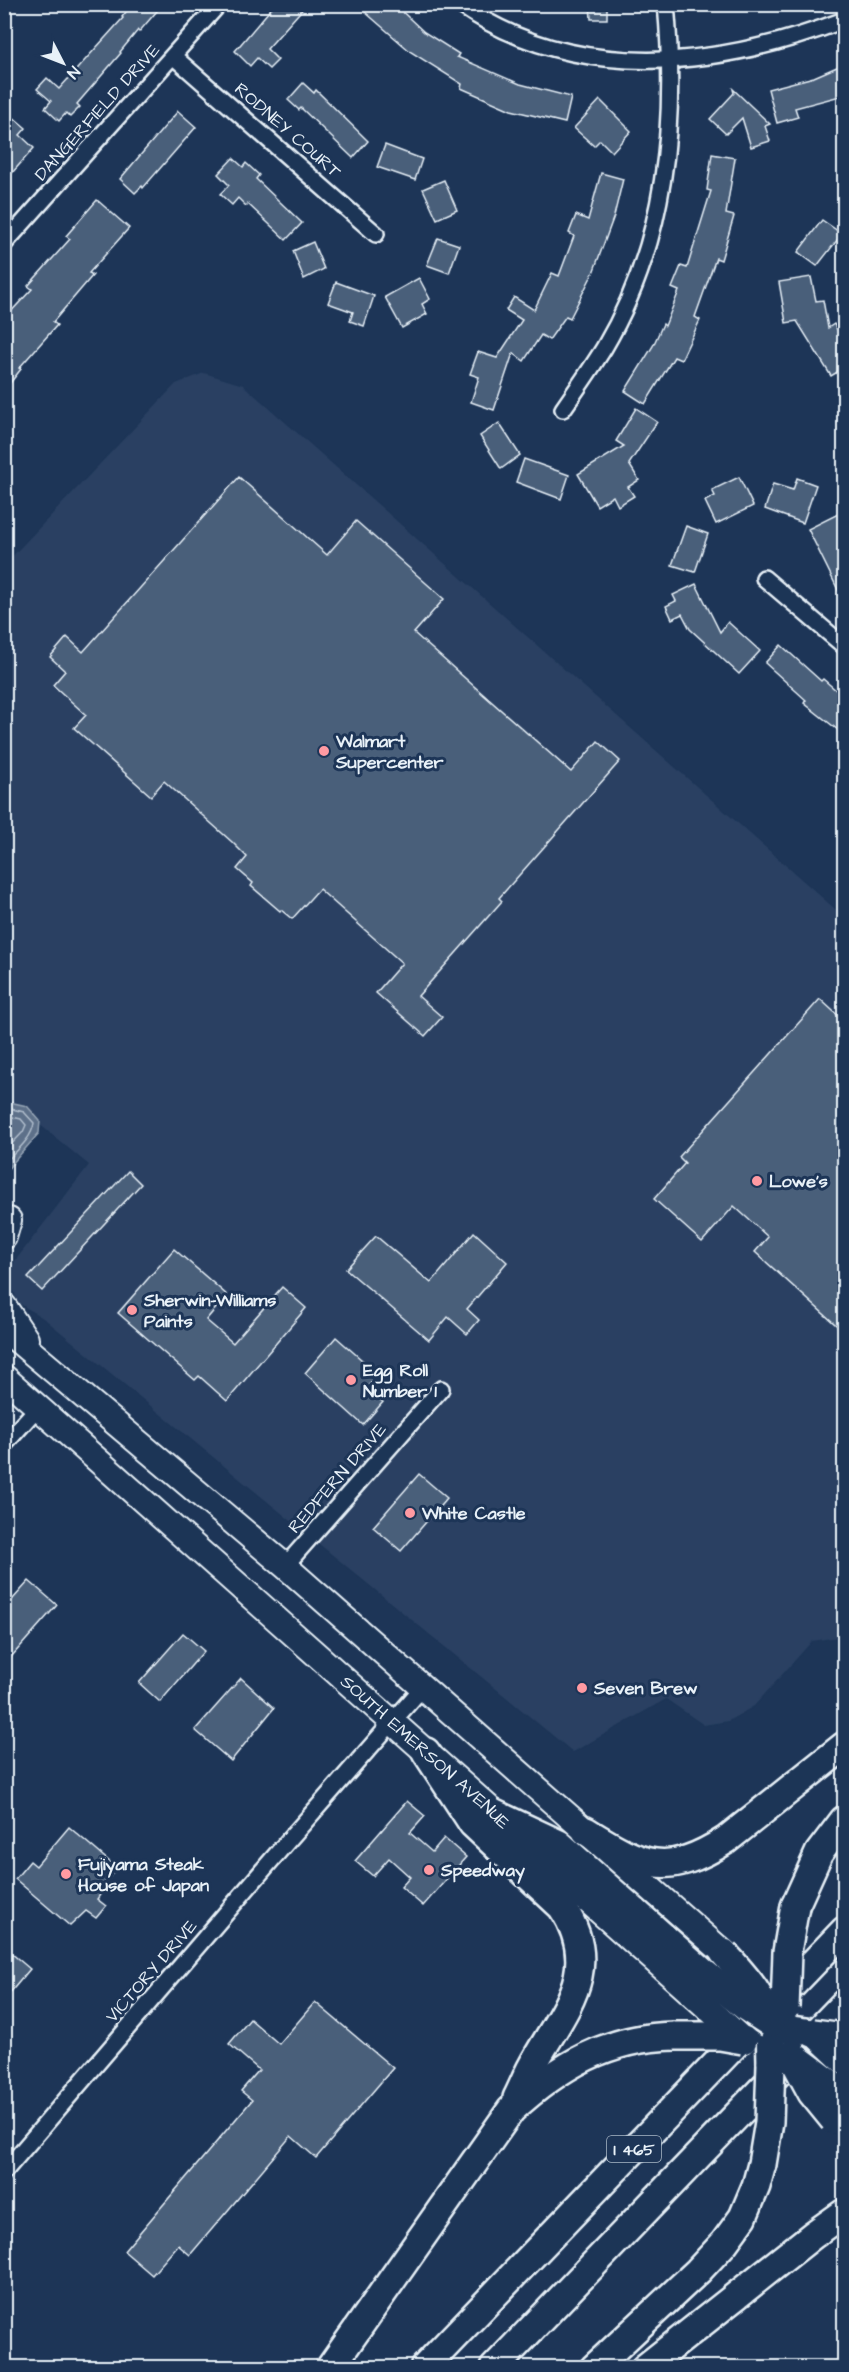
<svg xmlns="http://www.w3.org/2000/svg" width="849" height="2372" viewBox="0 0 849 2372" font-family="'Architects Daughter',sans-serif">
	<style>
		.built { fill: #2a4162 }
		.water { fill: #5d7089; stroke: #95a4b5; stroke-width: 1.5 }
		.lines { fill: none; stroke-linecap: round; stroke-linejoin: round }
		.shore { stroke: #b0bdcc; stroke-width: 1.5 }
		.building { fill: #495e7a; stroke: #e8f1f8; stroke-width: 1.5 }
		.minor-casing { stroke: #e8f1f8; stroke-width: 20 }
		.primary-casing { stroke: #e8f1f8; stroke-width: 28 }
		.motorway-casing { stroke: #e8f1f8; stroke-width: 32 }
		.minor { stroke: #1d3557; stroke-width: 15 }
		.primary { stroke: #1d3557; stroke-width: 24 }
		.motorway { stroke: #1d3557; stroke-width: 27 }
		.primary-bridge-casing { stroke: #e8f1f8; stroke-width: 28; stroke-linecap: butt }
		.motorway-bridge-casing { stroke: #e8f1f8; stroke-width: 32; stroke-linecap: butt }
		.primary-bridge { stroke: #1d3557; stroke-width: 24 }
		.motorway-bridge { stroke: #1d3557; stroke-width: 27 }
		.poi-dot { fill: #ff9aa2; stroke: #1d3557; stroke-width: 2 }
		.labels { text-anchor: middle; stroke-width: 6; stroke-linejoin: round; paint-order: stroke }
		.shield { fill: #1d3557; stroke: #abb9c8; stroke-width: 1.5 }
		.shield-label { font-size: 16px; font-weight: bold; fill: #e8f1f8 }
		.street-label { font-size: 18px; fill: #e8f1f8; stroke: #1d3557 }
		.poi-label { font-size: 18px; font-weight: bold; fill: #e8f1f8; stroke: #1d3557; text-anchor: start }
	</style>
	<rect width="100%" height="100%" fill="#1d3557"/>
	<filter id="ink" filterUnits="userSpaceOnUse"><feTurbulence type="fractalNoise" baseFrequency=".0167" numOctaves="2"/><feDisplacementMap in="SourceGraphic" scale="12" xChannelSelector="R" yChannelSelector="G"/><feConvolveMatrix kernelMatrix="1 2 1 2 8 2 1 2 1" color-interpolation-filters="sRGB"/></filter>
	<g filter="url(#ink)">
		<path class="built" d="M204,373L243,385L844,917V1636L812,1641L754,1706L728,1721L704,1725L666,1699L573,1752L46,1320L19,1303L5,1274L89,1165L5,1096L4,565L176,384Z"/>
		<path class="water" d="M5,1101L27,1106L40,1121L39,1133L5,1172Z"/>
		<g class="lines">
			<g class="shore">
				<path d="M4,1107L24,1112L34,1123C32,1139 15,1152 4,1164"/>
				<path d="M4,1115L21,1119L26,1125L23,1132L4,1152"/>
			</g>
		</g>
		<g class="building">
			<path d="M132,4H163L139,32L138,30L120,52L121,53L77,104L80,107L70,117L66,113L59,121L45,108L51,101L37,89L47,78L59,89L123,18L122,17Z"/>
			<path d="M275,4H307L267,49L278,60L269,69L257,58L250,66L235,51Z"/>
			<path d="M372,4H394L424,32L459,54L457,57L520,84L571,97L565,123L511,110L461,88L462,84L411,52L365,12Z"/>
			<path d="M590,4H607V19H591Z"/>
			<path d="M844,64V95L795,108L798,117L777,123L768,89L814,77Z"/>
			<path d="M303,83L314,93L316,90L368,141L353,158L301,108L299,110L288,100Z"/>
			<path d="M733,89L770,124L765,126L770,141L751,147L742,118L726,134L710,119L734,93Z"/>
			<path d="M600,100L631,131L612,152L600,140L594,146L574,128Z"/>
			<path d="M178,111L196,127L143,188L142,186L135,193L120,179Z"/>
			<path d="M12,116L26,128L20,135L34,148L4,182V122L6,123Z"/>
			<path d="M385,145L422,159L415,180L377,167Z"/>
			<path d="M712,154L735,158L726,214L734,216L721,260L716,258L695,317L700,320L681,360L674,357L645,404L625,391L653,346L663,324L665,326L679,291L672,288L681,266L687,268L711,191L707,190Z"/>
			<path d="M233,158L243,167L246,163L259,175L256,179L302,223L286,240L248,204L246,206L238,198L232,205L220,194L229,185L218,174Z"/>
			<path d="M601,173L623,179L614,216L593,273L570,318L566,316L549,340L541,335L524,361L513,353L494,410L471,402L479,377L470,374L478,352L497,358L522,320L506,310L514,297L534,310L552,273L559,276L574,236L569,233L576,215L588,220Z"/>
			<path d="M444,180L457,210L437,219L423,189Z"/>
			<path d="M97,200L129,228L89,273L93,275L53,322L57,325L19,368L21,369L4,391V319L32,289L28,286L70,239L66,236Z"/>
			<path d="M822,220L842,234L817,266L798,252Z"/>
			<path d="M438,238L459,245L449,273L427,265Z"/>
			<path d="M313,242L324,269L304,279L293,251Z"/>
			<path d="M811,277L816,301L823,300L828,328L834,324L844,341V368L831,376L797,321L786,323L779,282Z"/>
			<path d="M419,278L430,299L422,304L427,314L402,328L385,297Z"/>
			<path d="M336,282L374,296L364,326L350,321L353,312L328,303Z"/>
			<path d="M636,408L657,422L629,464L639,480L628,487L634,496L618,506L613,496L597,506L578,474L624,446L616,441Z"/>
			<path d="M499,423L520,455L501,469L480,436Z"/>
			<path d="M524,459L569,475L561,499L516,482Z"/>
			<path d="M239,477L327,555L356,521L444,599L414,633L571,772L598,741L620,761L499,898L502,901L418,996L442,1017L425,1036L376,993L402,963L319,889L292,919L281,910L280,911L251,886L253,883L237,869L247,857L232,842L164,781L151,796L74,728L86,715L53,685L65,671L50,657L67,637L83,652Z"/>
			<path d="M739,477L753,506L716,524L705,501L715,496L712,490Z"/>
			<path d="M797,478L816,485L803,523L765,509L773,484L793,490Z"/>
			<path d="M840,513L844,523V602L808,529Z"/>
			<path d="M686,526L708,534L695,572L672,565Z"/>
			<path d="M696,584L720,632L728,622L760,651L739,674L690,629L682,614L672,619L666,606L676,601L673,595Z"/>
			<path d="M781,645L821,681L823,679L844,697V721L838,730L804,703L806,700L765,663Z"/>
			<path d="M820,999L844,1021V1332L755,1252L768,1237L734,1206L702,1242L654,1199L685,1163L679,1157Z"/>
			<path d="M128,1171L141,1184L42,1291L28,1278Z"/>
			<path d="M474,1232L507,1262L467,1309L479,1320L467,1334L448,1317L429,1340L346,1269L376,1236L431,1283Z"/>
			<path d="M174,1249L227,1295L206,1320L233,1343L282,1287L306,1308L227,1401L199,1376L195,1380L118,1313Z"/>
			<path d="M336,1337L379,1375L369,1385L380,1395L378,1398L383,1402L363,1425L305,1373Z"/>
			<path d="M419,1474L447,1498L401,1551L373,1527Z"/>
			<path d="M29,1581L57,1605L4,1665V1609Z"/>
			<path d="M183,1633L204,1651L160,1702L139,1683Z"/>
			<path d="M241,1678L274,1708L231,1761L195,1730Z"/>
			<path d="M407,1801L425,1816L410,1833L432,1852L444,1838L466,1857L423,1906L401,1887L410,1877L389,1858L373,1876L355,1861Z"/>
			<path d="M69,1827L117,1868L99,1890L102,1892L97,1899L106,1906L96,1918L86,1911L70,1926L15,1879L30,1861L36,1866Z"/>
			<path d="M4,1947L30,1969L4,2000Z"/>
			<path d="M315,2002L393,2068L316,2158L291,2136L190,2255L178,2245L152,2275L124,2251L252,2100L241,2091L259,2070L229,2044L250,2019L279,2044Z"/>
		</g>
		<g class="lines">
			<g class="minor-casing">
				<g id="minor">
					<path d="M459,4C575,85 719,68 844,20"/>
					<path d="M173,56L376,234"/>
					<path d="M4,244L219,4"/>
					<path d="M563,409C577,389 591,369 604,348C666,243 677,123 666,4"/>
					<path d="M764,578L844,646"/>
					<path d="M4,1445L38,1407"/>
					<path d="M285,1566L441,1389"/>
					<path d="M4,2172L287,1842L423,1687"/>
				</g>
			</g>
			<g class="primary-casing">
				<g id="primary">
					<path d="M4,1237L9,1220"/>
					<path d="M4,1306L26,1339"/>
					<path d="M4,1329L285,1566L724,1953"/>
					<path id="s1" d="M4,1377L488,1807L542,1860L690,1992"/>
				</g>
			</g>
			<g class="motorway-casing">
				<g id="motorway">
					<path d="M426,1752L473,1824L562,1907C605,1971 561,2012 531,2068C526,2078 522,2088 517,2098"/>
					<path d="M495,1814L559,1844L705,1974"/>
					<path d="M586,1831C642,1866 667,1878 726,1840L844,1746"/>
					<path d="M795,1906L819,1853L844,1820"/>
					<path d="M771,2064L770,2023L785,2029L813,2033"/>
					<path d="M330,2368L511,2110C559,2066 608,2037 675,2036"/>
					<path d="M424,2368L844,1931"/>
					<path d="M494,2368L844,2004"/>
					<path d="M594,2368L698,2271L724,2243L743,2217L756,2186L762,2164"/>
					<path d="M645,2368L813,2235L844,2213"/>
				</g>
			</g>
			<use href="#minor" class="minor"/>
			<use href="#primary" class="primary"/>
			<use href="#motorway" class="motorway"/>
			<g class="primary-bridge-casing">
				<g id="primary-bridge">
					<path d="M690,1992L743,2040"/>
					<path d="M813,2033L844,2062"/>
				</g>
			</g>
			<g class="motorway-bridge-casing">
				<g id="motorway-bridge">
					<path d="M724,1953C744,1976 761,1992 770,2023"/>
					<path d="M705,1974L747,2008L770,2023"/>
					<path d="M785,2008L787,1952L795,1906"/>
					<path d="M813,2033L844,2037"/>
					<path d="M675,2036H720L743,2040"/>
					<path d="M791,2054L812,2093L834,2120"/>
					<path d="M795,2057L844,2094"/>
					<path d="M762,2164L769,2122L771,2064"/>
				</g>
			</g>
			<use href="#primary-bridge" class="primary-bridge"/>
			<use href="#motorway-bridge" class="motorway-bridge"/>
		</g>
	</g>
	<g class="poi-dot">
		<circle cx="324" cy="751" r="6"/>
		<circle cx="757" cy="1181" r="6"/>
		<circle cx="132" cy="1310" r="6"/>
		<circle cx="351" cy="1380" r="6"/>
		<circle cx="410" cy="1513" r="6"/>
		<circle cx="582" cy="1688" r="6"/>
		<circle cx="429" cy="1870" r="6"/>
		<circle cx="66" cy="1874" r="6"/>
	</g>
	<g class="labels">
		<rect class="shield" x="607" y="2136" width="54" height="26" rx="4.5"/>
		<g class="shield-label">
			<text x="634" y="2155">I 465</text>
		</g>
		<g class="street-label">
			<text transform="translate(97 112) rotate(-48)" y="6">DANGERFIELD DRIVE</text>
			<text transform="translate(288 130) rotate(41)" y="6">RODNEY COURT</text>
			<text transform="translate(337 1478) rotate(-49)" y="6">REDFERN DRIVE</text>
			<text dy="6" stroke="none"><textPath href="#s1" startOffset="564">SOUTH EMERSON AVENUE</textPath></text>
			<text transform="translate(151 1971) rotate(-49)" y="6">VICTORY DRIVE</text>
		</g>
		<g class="poi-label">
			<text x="336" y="747">Walmart<tspan x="336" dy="21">Supercenter</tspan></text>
			<text x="769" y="1187">Lowe's</text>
			<text x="144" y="1306">Sherwin-Williams<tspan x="144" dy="21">Paints</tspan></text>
			<text x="363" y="1376">Egg Roll<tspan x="363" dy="21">Number 1</tspan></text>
			<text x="422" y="1519">White Castle</text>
			<text x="594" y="1694">Seven Brew</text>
			<text x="78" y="1870">Fujiyama Steak<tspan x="78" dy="21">House of Japan</tspan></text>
			<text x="441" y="1876">Speedway</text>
		</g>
	</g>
	<rect width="849" height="2372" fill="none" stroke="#1d3557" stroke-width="24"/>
	<rect x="12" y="12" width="825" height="2348" fill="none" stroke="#e8f1f8" stroke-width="2" filter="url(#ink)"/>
	<g transform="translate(63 63) rotate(132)" stroke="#1d3557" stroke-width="4.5" paint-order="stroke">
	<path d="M0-4.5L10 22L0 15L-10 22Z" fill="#e8f1f8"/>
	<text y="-9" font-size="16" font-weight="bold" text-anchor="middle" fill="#e8f1f8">N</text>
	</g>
</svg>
